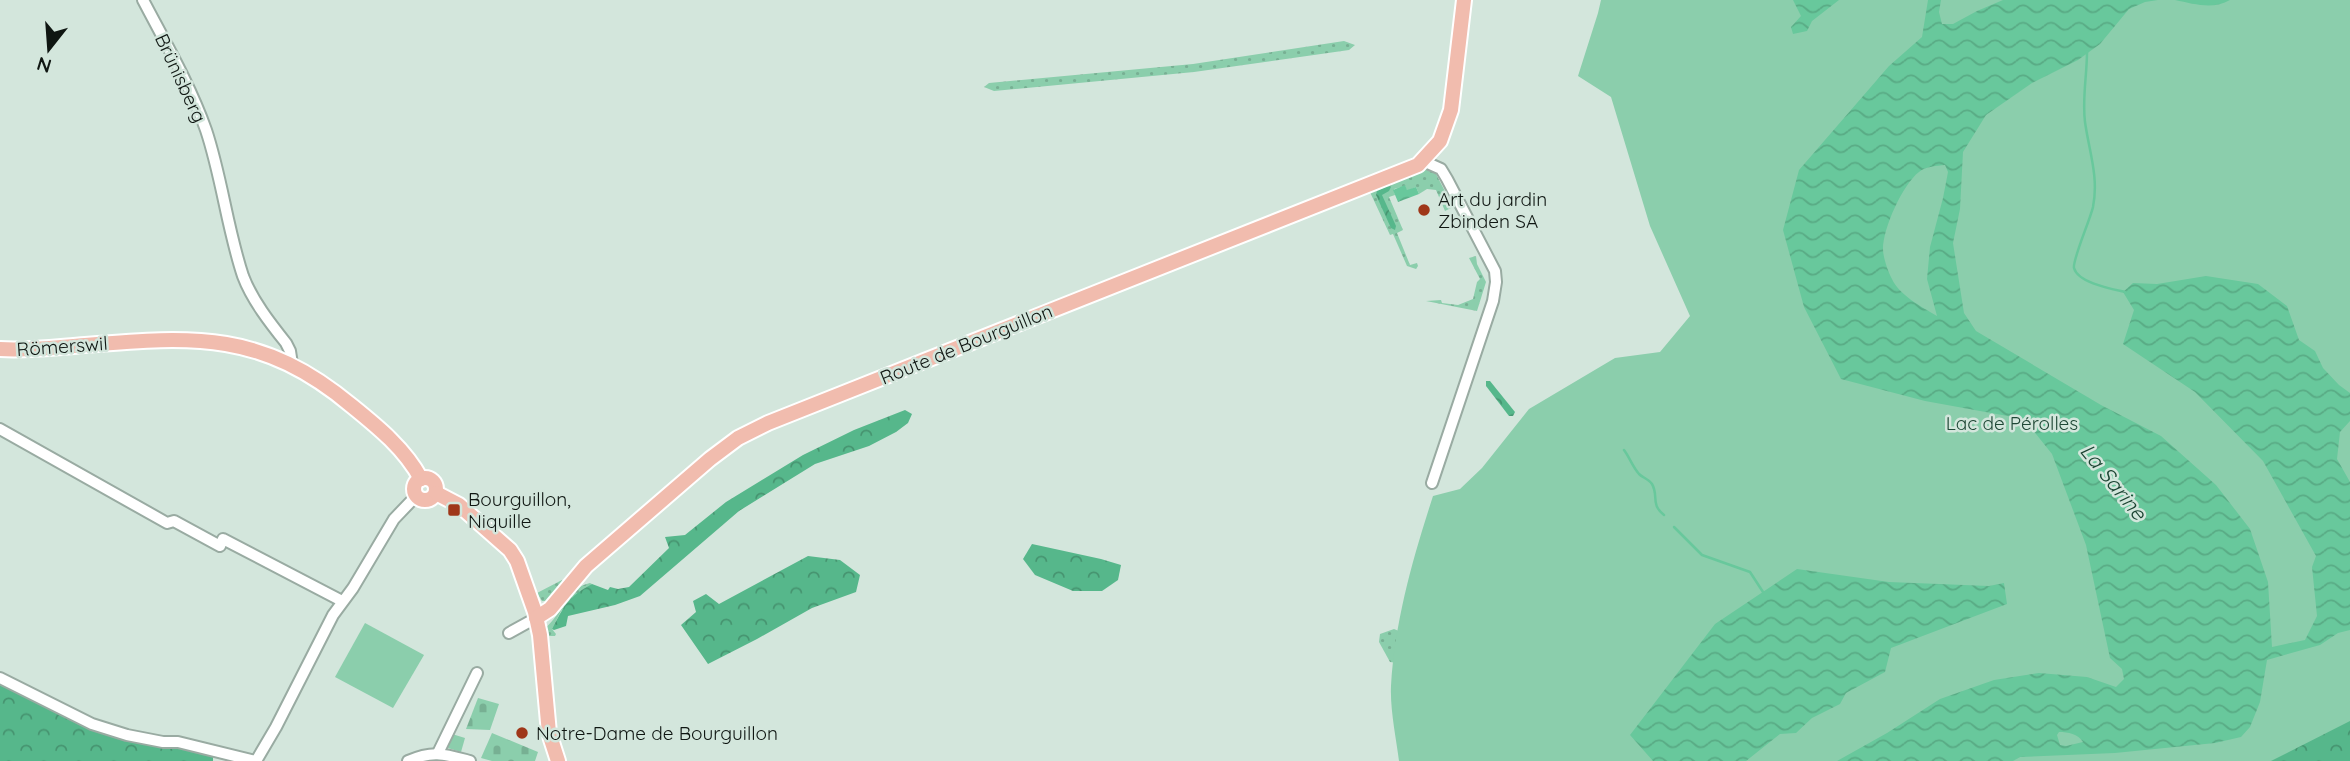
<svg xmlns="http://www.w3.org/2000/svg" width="2350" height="761" viewBox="0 0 2350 761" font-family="Quicksand,sans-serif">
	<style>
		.grass { fill: url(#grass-dots) }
		.forest { fill: url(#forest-crowns) }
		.cemetery { fill: url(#cemetery-stones) }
		.park { fill: #8bceac }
		.water { fill: url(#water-waves); fill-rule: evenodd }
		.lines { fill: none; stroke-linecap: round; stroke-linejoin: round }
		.stream { stroke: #68c89c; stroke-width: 2.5 }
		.minor-casing { stroke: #99aba2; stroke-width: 14 }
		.major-casing { stroke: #fff; stroke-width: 18 }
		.minor { stroke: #fff; stroke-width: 10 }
		.major { stroke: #f1bcae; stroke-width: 14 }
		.poi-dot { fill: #9f3719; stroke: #d3e6dc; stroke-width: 2.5 }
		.labels { text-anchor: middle; stroke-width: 5; stroke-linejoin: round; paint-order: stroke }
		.street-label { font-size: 19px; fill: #0f1612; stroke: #d3e6dc }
		.poi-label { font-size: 19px; fill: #0f1612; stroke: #d3e6dc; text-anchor: start }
		.park-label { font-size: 19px; fill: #1f4836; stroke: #d3e6dc }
		.water-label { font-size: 21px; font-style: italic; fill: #1b4432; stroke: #d3e6dc }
	</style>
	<defs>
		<pattern id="grass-dots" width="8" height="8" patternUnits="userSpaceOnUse" patternTransform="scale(1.75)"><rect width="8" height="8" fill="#8bceac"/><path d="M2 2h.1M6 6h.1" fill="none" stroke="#77b093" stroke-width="1.8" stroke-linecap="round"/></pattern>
		<pattern id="forest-crowns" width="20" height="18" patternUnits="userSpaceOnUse" patternTransform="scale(1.75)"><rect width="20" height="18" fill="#56b78b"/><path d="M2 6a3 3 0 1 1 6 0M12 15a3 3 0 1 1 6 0" fill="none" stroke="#469470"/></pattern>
		<pattern id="cemetery-stones" width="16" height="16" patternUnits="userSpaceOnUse" patternTransform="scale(1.75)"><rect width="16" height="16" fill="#8bceac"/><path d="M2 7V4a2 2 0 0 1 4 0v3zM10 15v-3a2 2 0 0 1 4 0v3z" fill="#77b093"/></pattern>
		<pattern id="water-waves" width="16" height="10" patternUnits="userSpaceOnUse" patternTransform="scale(1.75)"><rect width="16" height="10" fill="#68c89c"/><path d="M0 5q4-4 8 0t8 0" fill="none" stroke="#59ab85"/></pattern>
	</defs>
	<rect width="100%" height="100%" fill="#d3e6dc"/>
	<g class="grass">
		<path d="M1344,41L1355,45L1349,50L1194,72L994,91L984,87L989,83L1193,64Z"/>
		<path d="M1421,168L1434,170L1453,207L1445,211L1436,190L1427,189L1419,194L1416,187L1407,191L1405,186L1394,189L1395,195L1389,197L1403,230L1397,233L1410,265L1417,263L1418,266L1416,269L1407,266L1393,234L1390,235L1369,190Z"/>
		<path d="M1476,256L1477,264L1486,282L1477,311L1426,301L1441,300L1442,303L1458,305L1473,299L1477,282L1480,279L1469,258Z"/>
		<path d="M562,580L564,584L561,589L558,588L548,601H542L537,593Z"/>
		<path d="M590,583L592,584L561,611L552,629L556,634L555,636H547L545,628C562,615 566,588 590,583Z"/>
		<path d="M1394,629L1426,642L1419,666L1390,662L1379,642L1380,634Z"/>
	</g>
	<g class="forest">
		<path d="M1387,186L1391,187L1389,191L1382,195L1396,226L1395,230L1391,228L1376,195L1377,191Z"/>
		<path d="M1486,381H1490L1515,412L1513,416H1509L1486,386Z"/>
		<path d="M905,410L912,414L908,423L896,432L869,446L815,464L739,511L640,596L615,605L568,616L566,626L554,630L552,629C564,606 568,597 592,584L608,590L610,587L618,589L629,587L669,548L665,537L685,535L726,502L803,455L854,430Z"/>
		<path d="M1032,544L1101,559L1121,565L1118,580L1102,591H1073L1035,575L1023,559Z"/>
		<path d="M808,556L840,560L860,575L856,592L812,608L757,639L708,664L681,625L696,612L693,601L706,594L719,604Z"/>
		<path d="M2350,670V761H2013Z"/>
		<path d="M0,682L40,704L87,726L213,754V761H0Z"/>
	</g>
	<g class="cemetery">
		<path d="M478,698L499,704L490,730L466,729Z"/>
		<path d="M492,733L538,752L535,761H492L481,758Z"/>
	</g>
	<g class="park">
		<path d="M1601,0H2350V721L2271,761H1399C1396,737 1390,710 1391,686C1395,620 1413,558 1433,496L1460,489L1482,468L1529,409L1615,358L1660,352L1690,316L1650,226L1611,97L1578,76L1598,13Z"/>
		<path d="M365,623L424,655L393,708L335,677Z"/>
		<path d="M452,734L465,738L461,752L448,748Z"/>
	</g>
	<g class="water">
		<path d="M1793,0H1839L1812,21L1807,31L1793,34L1791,27L1801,16Z"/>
		<path d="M1928,0H1941L1939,12L1942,24H1953L1977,11L2003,0H2158L2145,2L2129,9L2100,44L2078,60L2032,83L1986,115L1963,152L1960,209L1953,243L1964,313L1976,331L2101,405L2161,436L2216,485L2250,529L2268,582L2272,647L2305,640L2317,616L2312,567L2316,556L2263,461L2195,392L2123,344L2134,310L2123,292L2133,283L2157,284L2206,276L2258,284L2287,306L2299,340L2315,351L2323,368L2339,385L2350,393V421L2340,432L2337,459L2350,482V630L2338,633L2320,645L2267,660L2260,702L2250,727L2241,737L2215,743L2115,753L2020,757L2013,761H1837L1887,733L1940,699L1994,680L2039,673L2087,677L2116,687L2124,679L2122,669L2110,658L2086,545L2052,454L2024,419L1925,401L1841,379L1804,307L1783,230L1799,170L1889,66L1922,37ZM1945,165L1948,172L1943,198L1930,247L1927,279L1937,316C1922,307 1899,295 1892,279C1888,272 1883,257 1883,249C1883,228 1903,184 1919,172C1926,166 1937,166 1945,165ZM2059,732C2068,732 2078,734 2083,742L2066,746L2060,745L2057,735Z"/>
		<path d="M2175,0H2230C2213,10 2194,4 2175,0Z"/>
		<path d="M1405,185L1407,190L1416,187L1419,194L1398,202L1393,190Z"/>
		<path d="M1797,569L1889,582L1989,586L2004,583L2007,604L1891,648L1885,672L1846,693L1840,704L1812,718L1796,733L1780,734L1746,761H1653L1630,735L1715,624Z"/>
	</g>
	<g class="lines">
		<g class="stream">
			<path d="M2087,52C2087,75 2082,99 2085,122C2089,151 2099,177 2093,207C2090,220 2072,261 2074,268C2078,283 2112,289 2125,292"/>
			<path d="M1624,450C1630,458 1632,466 1639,474C1643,478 1649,479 1652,484C1659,496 1650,504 1664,515"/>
			<path d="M1674,527L1702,555L1750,572L1763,592"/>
		</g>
		<g class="minor-casing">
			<g id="minor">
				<path d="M143,0C165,42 190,85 206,130C222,178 227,228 243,276C252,300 270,323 286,343L290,351L292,364"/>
				<path d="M1423,161L1441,169L1447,179L1495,271L1496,282L1493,301L1432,483"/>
				<path d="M0,429L167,523L174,521L220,546L223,539L342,601"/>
				<path d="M509,633L536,618"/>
				<path d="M0,678L92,724L127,735L163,742H178L255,761"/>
				<path d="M438,753L477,673"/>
				<path d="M256,761L276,727L333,615L353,588L394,519L416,496"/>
				<path d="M408,761C433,750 444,754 470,761"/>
			</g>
		</g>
		<g class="major-casing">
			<g id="major">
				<path d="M0,349C28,351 57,347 85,345C195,336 262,331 352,406C378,427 405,449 421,479"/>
				<circle cx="425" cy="489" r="11"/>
				<path d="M436,493L459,505L510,550L517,561L535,612L540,635L549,733L558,761"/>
				<path d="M536,618L550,609L586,566L710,459L738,438L768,423L1418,165L1440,141L1451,110L1464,0"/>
			</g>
		</g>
		<use href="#minor" class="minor"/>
		<use href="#major" class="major"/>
	</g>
	<g class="poi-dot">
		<circle cx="1424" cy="210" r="7"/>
		<rect x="447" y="503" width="14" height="14" rx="3.5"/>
		<circle cx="522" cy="733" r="7"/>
	</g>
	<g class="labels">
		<g class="street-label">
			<text transform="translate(181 78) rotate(65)" y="7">Brünisberg</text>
			<text transform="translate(966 344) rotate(-22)" y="7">Route de Bourguillon</text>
			<text transform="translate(62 346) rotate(-4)" y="7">Römerswil</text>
		</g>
		<g class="poi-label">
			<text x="1438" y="206">Art du jardin<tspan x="1438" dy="22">Zbinden SA</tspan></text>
			<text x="468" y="506">Bourguillon,<tspan x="468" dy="22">Niquille</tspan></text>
			<text x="536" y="740">Notre-Dame de Bourguillon</text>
		</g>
		<g class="park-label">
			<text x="2012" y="430">Lac de Pérolles</text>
		</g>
		<g class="water-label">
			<text transform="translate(2113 482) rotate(51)" y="7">La Sarine</text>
		</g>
	</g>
	<g transform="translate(49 49) rotate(197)" stroke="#d3e6dc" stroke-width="5" paint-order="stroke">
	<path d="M0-5L12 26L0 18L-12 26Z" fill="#0f1612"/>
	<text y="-10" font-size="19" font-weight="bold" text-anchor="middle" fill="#0f1612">N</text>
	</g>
</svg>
